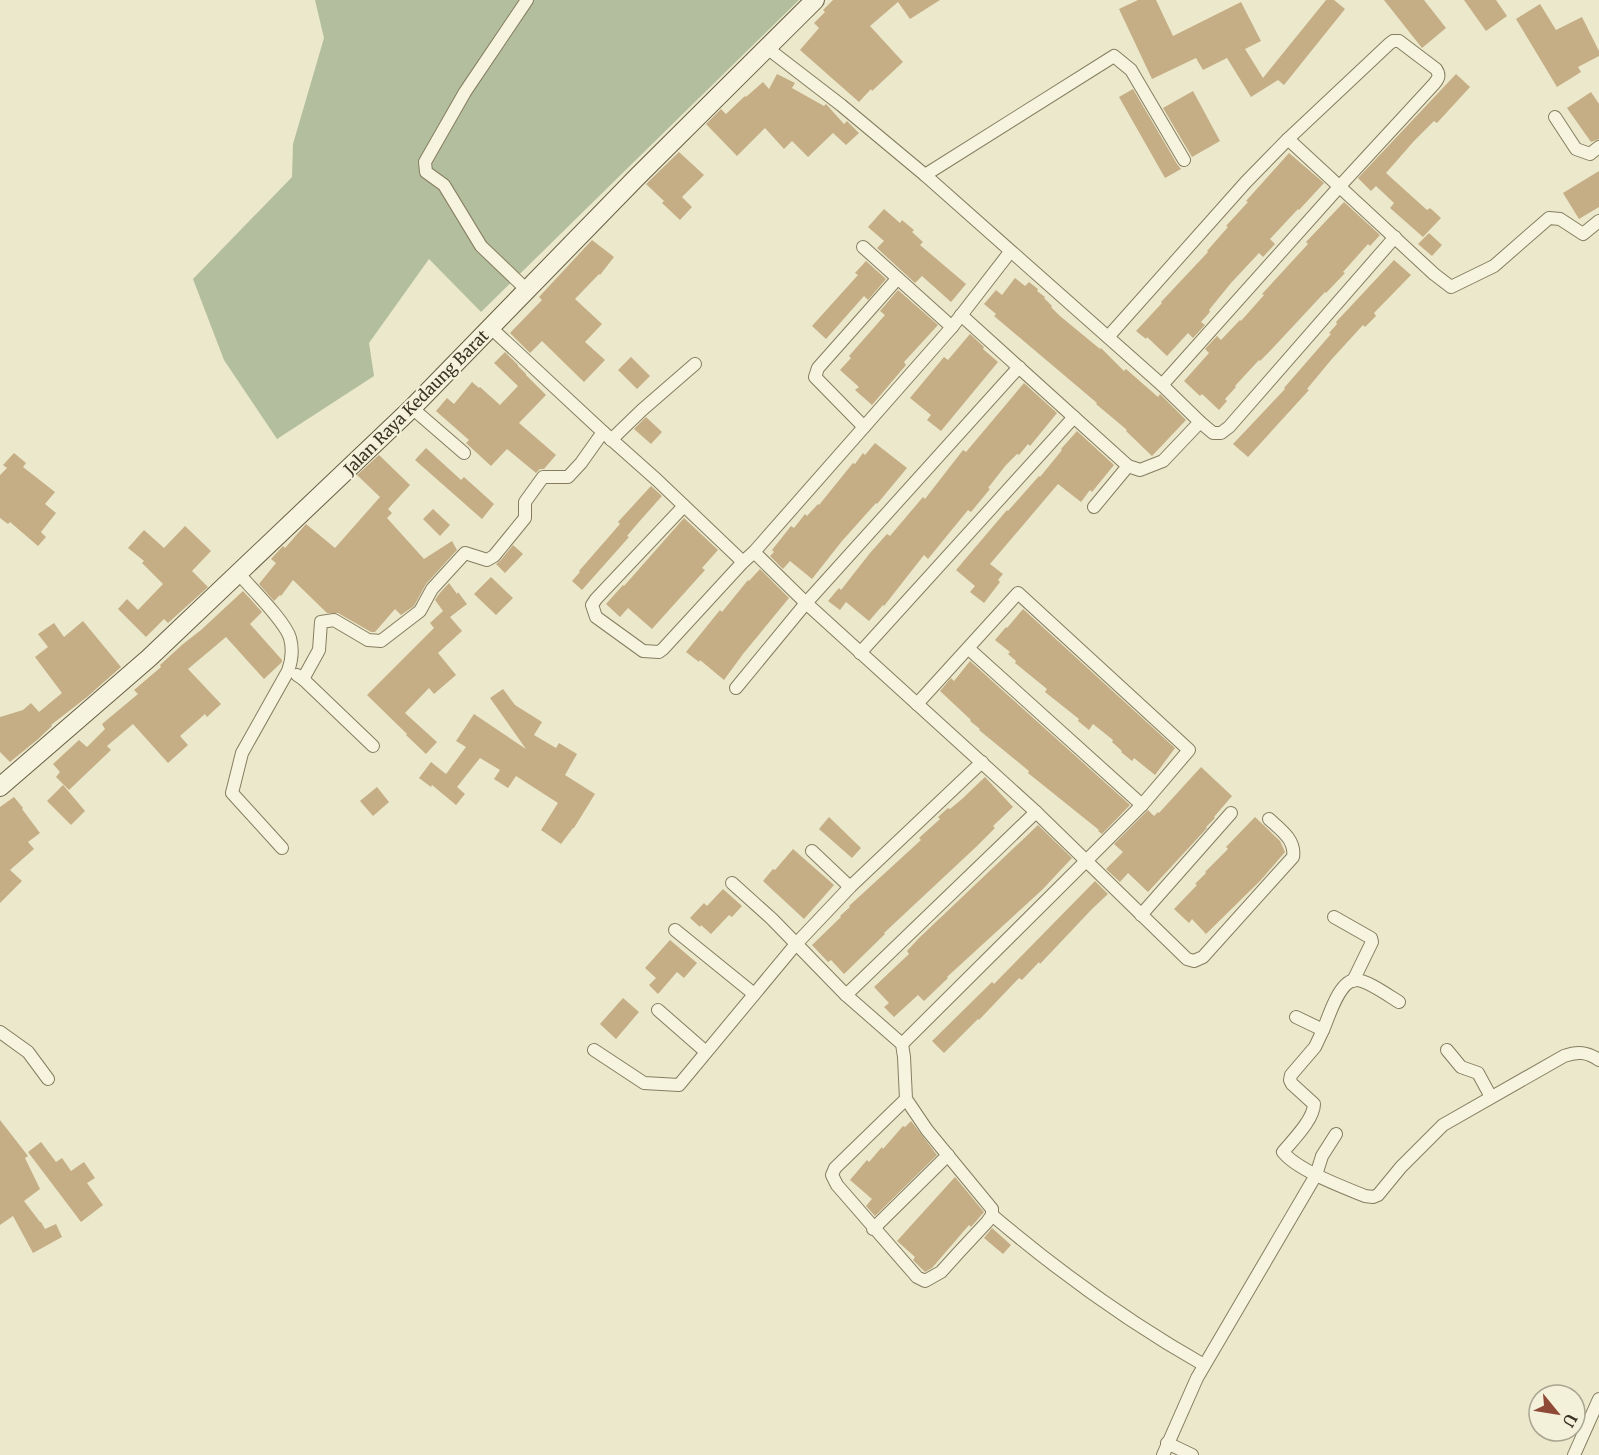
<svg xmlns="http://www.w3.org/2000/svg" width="1599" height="1455" viewBox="0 0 1599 1455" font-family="Merriweather,serif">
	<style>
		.cemetery { fill: #b3be9e }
		.building { fill: #c5ae85 }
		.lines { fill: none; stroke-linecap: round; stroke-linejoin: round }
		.street-casing { stroke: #867d61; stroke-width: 14 }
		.secondary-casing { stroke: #685e44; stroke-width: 20 }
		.street { stroke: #f6f4de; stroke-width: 12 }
		.secondary { stroke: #f6f4de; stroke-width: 18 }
		.labels { text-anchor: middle; stroke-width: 4.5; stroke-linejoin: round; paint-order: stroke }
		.street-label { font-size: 16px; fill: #383223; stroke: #f3f1da }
	</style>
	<rect width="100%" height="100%" fill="#ebe8cb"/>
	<path class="cemetery" d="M315,0H799L481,312L429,259L369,343L374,376L277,439L224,360L193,279L292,177L293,144L324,38Z"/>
	<g class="building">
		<path d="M833,0H940L910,19L898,2L870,26L903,62L872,91L871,89L859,102L800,50L819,28L814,23L825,12L823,10Z"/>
		<path d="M1138,0H1156L1173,36L1241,2L1261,41L1245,49L1263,78L1326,0H1334L1345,9L1284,85L1278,80L1251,97L1227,58L1203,70L1196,58L1152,79L1119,9Z"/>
		<path d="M1384,0H1424L1446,28L1422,48Z"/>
		<path d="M1464,0H1496L1507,16L1486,31Z"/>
		<path d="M1540,4L1556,30L1582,17L1599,51V56L1578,67L1581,72L1557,87L1516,19Z"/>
		<path d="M777,74L795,83L792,88L824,106L826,104L844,124L847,121L859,133L846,145L833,133L808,157L792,141L784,149L765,128L737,156L706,124L721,109L726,114L745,96L746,97L763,82L769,89Z"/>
		<path d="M1456,74L1470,87L1437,123L1434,121L1414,141L1386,173L1427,210L1430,208L1441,218L1423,237L1390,208L1394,203L1376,186L1371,191L1358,178Z"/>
		<path d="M1133,89L1177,164L1181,169L1165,178L1119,97Z"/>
		<path d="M1193,91L1220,141L1192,157L1163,108Z"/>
		<path d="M1591,92L1599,104V139L1591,142L1567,108Z"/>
		<path d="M679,152L704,175L682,197L692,207L680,220L662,203L664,201L646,184Z"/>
		<path d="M1289,153L1324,183L1299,210L1298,209L1270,239L1275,244L1263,257L1259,253L1231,283L1209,310L1210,312L1201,322L1205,325L1193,338L1188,333L1167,356L1147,337L1146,339L1136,331L1162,303L1161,302L1208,252L1207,251L1228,227L1226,226L1248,202L1246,201Z"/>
		<path d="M1599,171V207L1579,219L1563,193Z"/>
		<path d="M1344,202L1380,235L1370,246L1368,244L1343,272L1345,273L1326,293L1325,292L1269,352L1260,361L1259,360L1235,386L1236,387L1225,399L1227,401L1219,410L1202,394L1200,396L1184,381L1209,353L1205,349L1217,336L1221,340L1240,320L1241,321L1264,295L1262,294L1308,244L1306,242Z"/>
		<path d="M884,209L900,223L902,220L914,230L912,232L923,242L920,245L966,284L951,302L922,276L915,283L877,248L884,241L868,227Z"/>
		<path d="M1429,233L1442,245L1432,256L1418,244Z"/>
		<path d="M592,240L614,257L600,275L599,274L575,299L602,324L585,342L605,360L584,382L542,341L530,353L510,333L542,300L539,297Z"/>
		<path d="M1394,260L1411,275L1374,313L1376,316L1365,327L1363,325L1331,360L1307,389L1309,390L1248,457L1233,444L1285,389L1284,388L1331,334L1329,333L1337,324L1336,322Z"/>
		<path d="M866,261L886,279L868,300L864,296L826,339L812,326L858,275L855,273Z"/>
		<path d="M1015,278L1025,286L1029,282L1038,289L1037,291L1045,297L1044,298L1052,306L1051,307L1060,316L1100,349L1101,348L1124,371L1126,369L1158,397L1160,394L1186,420L1152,456L1126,431L1127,430L1096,404L1097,403L994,316L996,314L984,304L996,290L1002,295Z"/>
		<path d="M898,290L938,325L904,362L906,365L872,405L855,390L859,387L840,370L851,358L849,356L885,315L880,311Z"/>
		<path d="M970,334L984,347L983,349L998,362L941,431L927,420L931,415L910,398L944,357L948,360Z"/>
		<path d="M505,352L518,365V366L526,374V375L546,395L519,423L556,455L544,469H540L536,473L507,449L491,466L466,443L469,440L436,411L447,398L454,404L472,382L479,388L480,387L500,405L518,386L494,363Z"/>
		<path d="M631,357L650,376L637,389L618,370Z"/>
		<path d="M1024,383L1057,413L1030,446L1028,444L1019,455L1017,454L1006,465L988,488L990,489L971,512L968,510L928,559L924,555L884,606L883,605L869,621L846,602L840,610L828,601L839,588L841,590L870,553L887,534L890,536L923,497L925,499L963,450L966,452Z"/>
		<path d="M646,417L662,432L651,444L634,429Z"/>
		<path d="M1077,431L1114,465L1092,492L1090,490L1081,502L1058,484L990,564L1003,574L998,580L1000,582L984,603L970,592L975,586L956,570L1007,510L1008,511L1039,476L1040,477L1062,450L1061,449Z"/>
		<path d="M875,443L907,468L877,504L876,503L842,541L812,579L790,561L783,569L770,556L774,552L772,550L791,526L794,528L805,514L807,516L818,504L819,505L853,463L855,464L863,453L865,455Z"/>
		<path d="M426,448L461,480L464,477L494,504L482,519L415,460Z"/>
		<path d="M14,453L26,463L23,467L55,492L45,504L56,513L41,532L46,537L38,546L10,522L8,524L0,518V475L7,468L3,465Z"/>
		<path d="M379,455L410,485L388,509L392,513L387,518L424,559L452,541L457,550L426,584L414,606L401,615L395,609L375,632H371L338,613H327L293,580L281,596L280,595L274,601L259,584L276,563L271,559L283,546L285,548L306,524L335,548L380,497L357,475Z"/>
		<path d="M651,486L662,496L638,523L627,536L629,537L582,590L572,581L580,572L579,571L620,524L618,522Z"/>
		<path d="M433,509L450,525L440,536L423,519Z"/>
		<path d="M684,518L718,550L702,568L705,570L652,629L628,608L620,617L606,604L623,585L624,586Z"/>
		<path d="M185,526L211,551L192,571L208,587L168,623L164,619L146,637L118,609L127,599L138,610L163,584L142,563L144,561L128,548L144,530L164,548Z"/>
		<path d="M513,545L523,554L505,573L496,564L500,561Z"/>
		<path d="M760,569L789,598L743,654L724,680L700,660L699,662L686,652L720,610L722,612L748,580L749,581Z"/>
		<path d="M491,577L513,598L496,615L474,594Z"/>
		<path d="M449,583L457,594L458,592L467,604L450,617L462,631L438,653L456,675L434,694L429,688L405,713L437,742L426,754L406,735L407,734L367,695L434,628L430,623L443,611L435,600L439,594Z"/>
		<path d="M243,591L262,612L250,624L282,660V662L264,679L226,637L188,669L221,704L207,717L205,714L180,736L188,745L168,763L133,724L107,746L111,750L69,790L56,777L60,772L53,764L79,740L87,747L105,729L102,724L138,694L134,690L161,667L160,665L183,644L201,630Z"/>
		<path d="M1023,609L1175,748L1155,775L1134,758L1132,761L1121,752L1122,751L1112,742L1113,740L1093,724L1089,730L1078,721L1079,719L1045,692L1047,689L1015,663L1016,661L1008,654L1010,652L995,640L1006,627L1007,628Z"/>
		<path d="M83,621L121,667L87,697L51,725L52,726L37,740L10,762L0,752V717L23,710L31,703L39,712L62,693L35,657L48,647L38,634L54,623L64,637Z"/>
		<path d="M970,661L1130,805L1102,834L1098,831L1099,830L1028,773L1029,771L979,730L980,729L970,721L971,720L940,691L951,678L954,681Z"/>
		<path d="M503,689L515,705L542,722L534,735L556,748L559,743L577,754L565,775L595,794L574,828H573L561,844L541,830L558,803L516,776L508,788L494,779L500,770L480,758L457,787L465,794L456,805L432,785L431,787L419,778L431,762L446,774L466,747L456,741L474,714L526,749L490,698Z"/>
		<path d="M1201,767L1232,796L1214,817L1215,818L1206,827L1207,828L1148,892L1128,873L1120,882L1106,869L1123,852L1114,844L1148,810L1154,816L1158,812L1159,813Z"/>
		<path d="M985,777L1013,807L993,826L995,828L976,847L884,933L885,934L844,974L831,960L828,962L812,945L841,917L840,916L850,907L849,906L921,840L919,838L940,819L938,817L948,808L950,809L962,799Z"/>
		<path d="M63,785L85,811L71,825L47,801Z"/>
		<path d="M377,787L389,802L373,816L360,801Z"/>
		<path d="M14,797L23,808L22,809L40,833L28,842L34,849L10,870L22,881L0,903V807Z"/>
		<path d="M829,817L861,848L852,858L819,829Z"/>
		<path d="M1255,817L1280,841L1285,852L1260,881L1206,934L1192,919L1189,923L1174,909L1197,885L1195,884L1206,873L1205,872L1228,849L1226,847Z"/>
		<path d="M1038,825L1072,858L1042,890L947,977L948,978L924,1001L918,995L894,1017L884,1007L889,1003L874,987L909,954L907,951L919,938Z"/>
		<path d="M793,849L834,885L804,919L763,881L773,869L775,870Z"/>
		<path d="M1095,881L1108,894L1092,909L1040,964L1039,962L1022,980L1019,978L979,1020L978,1019L944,1053L932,1041L992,982L994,984Z"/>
		<path d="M723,889L742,906L732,917L729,915L711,934L701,925L700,927L690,918L704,903L707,906Z"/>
		<path d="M670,940L697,963L684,978L677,972L658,994L649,985L656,978L645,968Z"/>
		<path d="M623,998L639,1012L616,1039L600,1024Z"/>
		<path d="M0,1120L28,1156L25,1158L40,1189L24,1201L40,1222H41L45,1229L56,1224L62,1237L33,1253L13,1216L0,1225Z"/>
		<path d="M911,1121L937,1155L875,1216L866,1206L872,1199L850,1180L867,1160L869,1162L882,1147L883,1149L903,1126L905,1127Z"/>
		<path d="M41,1142L56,1162L62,1158L71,1171L84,1162L95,1178L87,1183L103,1205L81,1222L28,1152Z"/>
		<path d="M955,1177L984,1212L971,1227L969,1225L932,1268L925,1272L913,1260L915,1257L897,1241Z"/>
		<path d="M992,1228L1011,1245L1003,1254L984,1238Z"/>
	</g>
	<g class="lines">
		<g class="street-casing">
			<g id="street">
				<path d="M527,0L465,92L425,162L426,172L444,185L481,246L527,290"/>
				<path d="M767,48L841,105L925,175L1162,385L1200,422L1213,433H1221L1229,427L1395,237"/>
				<path d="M1555,117L1576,149L1590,154L1599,147"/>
				<path d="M1288,139L1434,274L1451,287L1494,266L1549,218L1560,219L1583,234L1599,221"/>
				<path d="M925,175L1114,56L1131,70L1184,160"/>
				<path d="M863,247L952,327"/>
				<path d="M961,315L1128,466L1140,470L1163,461L1200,422"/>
				<path d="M491,328L603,432L657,480L743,562"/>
				<path d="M1108,337L1246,182L1288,139L1389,44L1393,41H1399L1436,69C1440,75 1439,78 1434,84L1339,187L1162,385"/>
				<path d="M412,408L464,453"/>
				<path d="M864,427L815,377L818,368L897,279"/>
				<path d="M611,440L642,410L695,364"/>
				<path d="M684,506L596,599L592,605L596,617L643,651L659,652L663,649L743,562L754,552L952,327L1010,252"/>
				<path d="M1094,507L1128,466"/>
				<path d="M754,552L806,603L1036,812L1187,959L1194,961L1203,957L1293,857C1296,840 1280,829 1269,819"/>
				<path d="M239,574C251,588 285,621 290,638C293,649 292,660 288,671L242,753L232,793L282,848"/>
				<path d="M969,649L1142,805"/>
				<path d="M860,653L1074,417"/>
				<path d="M297,675L303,679L373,746"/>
				<path d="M303,679L319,650L321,622L334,620L368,640L381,641L420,611L432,589L465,553L487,560L494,556L525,518V502L543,477H568L581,463L603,432"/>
				<path d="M736,688L806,603L1019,367"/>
				<path d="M812,851L850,887"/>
				<path d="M732,883L772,919L846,995L902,1044L904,1057L906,1099L927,1130L992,1209V1215L987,1222L960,1251L941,1272L925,1281L917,1277L837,1185L832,1175L835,1168L906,1099"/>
				<path d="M1141,915L1231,813"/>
				<path d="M1334,917L1371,938L1372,942L1353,981"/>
				<path d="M675,930L754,994"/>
				<path d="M846,995L1036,812"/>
				<path d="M658,1010L706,1052"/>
				<path d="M1296,1017L1323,1030L1315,1047L1291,1075L1290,1080L1292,1084L1314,1104C1314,1119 1293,1140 1283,1152C1297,1170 1343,1187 1365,1196L1373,1197L1378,1195L1401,1167L1443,1125L1564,1056C1578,1051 1587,1052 1599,1060"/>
				<path d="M1323,1030C1329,1017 1339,980 1356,980C1367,980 1389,996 1399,1002"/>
				<path d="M0,1032L28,1052L48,1079"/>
				<path d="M902,1044L1086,861L1142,805L1189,750L1018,593L917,704"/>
				<path d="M594,1050L644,1083L679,1085L796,944L850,887L982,762"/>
				<path d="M1447,1050L1461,1067L1478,1073L1491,1097"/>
				<path d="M992,1215C1058,1271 1128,1322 1204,1365"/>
				<path d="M873,1229L948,1155"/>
				<path d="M1167,1443L1192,1455"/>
				<path d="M1163,1455L1197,1378L1316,1175L1322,1156L1336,1134"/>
				<path d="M1574,1455L1599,1399"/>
			</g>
		</g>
		<g class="secondary-casing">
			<path id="secondary" d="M0,787L149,658L412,408L637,177L815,0"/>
		</g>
		<use href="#street" class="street"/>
		<use href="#secondary" class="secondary"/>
	</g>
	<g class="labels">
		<g class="street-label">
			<text transform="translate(416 402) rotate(-45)" y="6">Jalan Raya Kedaung Barat</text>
		</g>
	</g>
	<g transform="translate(1557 1413) rotate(120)"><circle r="28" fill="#f3f1da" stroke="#a8a591" stroke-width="1.5"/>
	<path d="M0-4.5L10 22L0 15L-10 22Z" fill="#8f4a37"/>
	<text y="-9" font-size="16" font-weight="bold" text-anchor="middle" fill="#383223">U</text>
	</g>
</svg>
